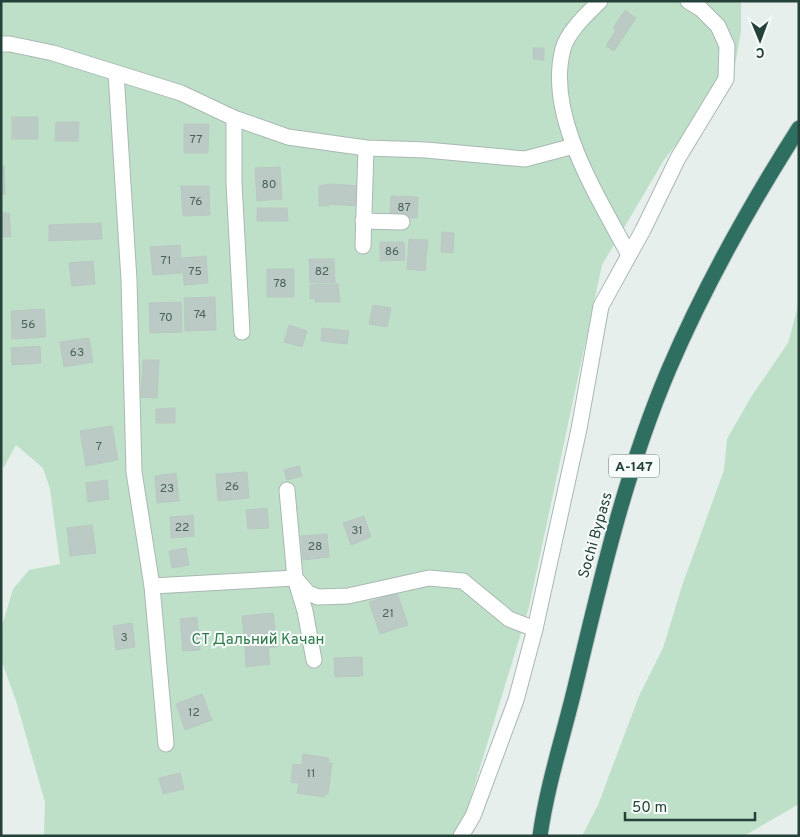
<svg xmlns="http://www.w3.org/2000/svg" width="800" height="837" viewBox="0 0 800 837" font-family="Overpass,sans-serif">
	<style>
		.green { fill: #bfe0c8 }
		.building { fill: #bbcac4; stroke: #b8c9c2 }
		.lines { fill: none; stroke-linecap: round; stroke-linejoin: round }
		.minor-casing { stroke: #a8b8b2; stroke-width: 17 }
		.highway-casing { stroke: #c2cac8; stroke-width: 17 }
		.minor { stroke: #fff; stroke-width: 15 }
		.highway { stroke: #2f6f62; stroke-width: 15 }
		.labels { text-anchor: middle; stroke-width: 4; stroke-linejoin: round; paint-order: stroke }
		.number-label { font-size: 12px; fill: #4a645c }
		.shield { fill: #f7fbf9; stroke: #637a73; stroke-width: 1 }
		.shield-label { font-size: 14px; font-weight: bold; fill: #24423a }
		.street-label { font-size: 15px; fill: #24423a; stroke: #f7fbf9 }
		.park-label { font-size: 15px; fill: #2d7a4b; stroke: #f7fbf9 }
	</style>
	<rect width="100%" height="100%" fill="#e6efeb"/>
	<g class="green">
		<path d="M1,1H741V31L734,71L664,160L602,265L529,607L463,823L457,836H44L45,802L16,701L1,659V629L13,589L29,570L60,564L50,489L43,468L16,445L4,467H1Z"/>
		<path d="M799,303V804L744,836H582L598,805L639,696L663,648L682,586L724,470L727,439L751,397L788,343Z"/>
	</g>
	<g class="building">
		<path d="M625,10L636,18L624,36L613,28Z"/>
		<path d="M616,30L624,36L614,51L606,46Z"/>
		<path d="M533,48H544V60L533,59Z"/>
		<rect x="12" y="117" width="26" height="22"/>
		<path d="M56,122H79L78,141H55Z"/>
		<path d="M184,124H209L208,153H184Z"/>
		<path d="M1,166H4L5,194H1Z"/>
		<path d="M280,167L282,199L257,201L255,168Z"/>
		<path d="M330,184L361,186V206L329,204V206H319V186Z"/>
		<path d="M181,186H209L210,215L183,216Z"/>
		<path d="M391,196L418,197L417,218L390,216Z"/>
		<path d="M257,208H287L288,221H257Z"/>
		<path d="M1,213H9L11,237H1Z"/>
		<path d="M101,223L102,239L49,241V225Z"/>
		<path d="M442,232L454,233L453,253L441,252Z"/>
		<path d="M409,239L428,240L425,271L407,269Z"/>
		<path d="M380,242H404L405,260L380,261Z"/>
		<path d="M180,245L182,273L153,275L150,247Z"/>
		<path d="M206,256L208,283L184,285L182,258Z"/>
		<path d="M309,259H334L335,283H310Z"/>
		<path d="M93,261L95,284L72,286L69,263Z"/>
		<rect x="267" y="269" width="27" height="28"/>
		<path d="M338,284L340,302H315V298L310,299V285Z"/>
		<path d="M215,297L216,330L185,331L184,298Z"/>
		<path d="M181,302L182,332L150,333L149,303Z"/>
		<path d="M373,305L391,308L387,327L369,324Z"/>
		<path d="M44,309L46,337L12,339L11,311Z"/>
		<path d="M289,325L307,331L302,347L284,342Z"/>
		<path d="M322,328L349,331L347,344L321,341Z"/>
		<path d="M89,338L93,362L64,367L60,342Z"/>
		<path d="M40,346L41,363L12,365L11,348Z"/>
		<path d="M143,360H159L157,398L141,397Z"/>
		<path d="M175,408V423H156V409Z"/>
		<path d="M112,426L118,460L86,466L80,431Z"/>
		<path d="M299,466L302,476L287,480L284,470Z"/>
		<path d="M247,472L249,498L218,501L216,474Z"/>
		<path d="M176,473L179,501L157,503L155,476Z"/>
		<path d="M107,480L109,499L88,502L86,483Z"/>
		<path d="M267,508L269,528L248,529L246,510Z"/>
		<path d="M193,515L194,536L171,538L170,517Z"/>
		<path d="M364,516L371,537L351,545L343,523Z"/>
		<path d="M92,525L96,553L70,556L67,528Z"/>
		<path d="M327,534L329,557L303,560L301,536Z"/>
		<path d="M186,548L189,565L172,568L169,551Z"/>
		<path d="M397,593L408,625L380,634L369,602Z"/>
		<path d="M273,613L277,647L245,650L242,616Z"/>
		<path d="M197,617L200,650L183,651L180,619Z"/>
		<path d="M132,623L135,647L116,650L113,626Z"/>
		<path d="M268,648L270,664L246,667L245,650Z"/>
		<path d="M362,657L363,676L335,677L334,658Z"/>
		<path d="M202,694L212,720L185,730L176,704Z"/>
		<path d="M303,754L329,758L328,763H332L328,794H325L324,797L297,793L299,783L291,782L293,764L302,765Z"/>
		<path d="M180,773L184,789L163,794L159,778Z"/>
	</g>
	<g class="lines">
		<g class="minor-casing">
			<g id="minor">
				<path d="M600,1C588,13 567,32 563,49C545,116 599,198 629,255"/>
				<path d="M1,44H10L53,53L181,93L234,118L288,137L366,148L426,150L525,159L574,146"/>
				<path d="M116,73L129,280L134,472L152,586L295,578L308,593L318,597L348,596L429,578L463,581L509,619L535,629"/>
				<path d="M234,118V183L242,332"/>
				<path d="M363,221L402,222"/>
				<path d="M363,246L366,148"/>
				<path d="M287,490L295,578L305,611L314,660"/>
				<path d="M152,586L166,744"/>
				<path d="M461,836L473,816L516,700L535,629L579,429L601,306L643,230L678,158L726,79L727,46L718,26L701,9L688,1"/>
			</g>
		</g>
		<g class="highway-casing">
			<path id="highway" d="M540,836C547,785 564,734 576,683C601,578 626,470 669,369C705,285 750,205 799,128"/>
		</g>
		<use href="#minor" class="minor"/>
		<use href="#highway" class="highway"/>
	</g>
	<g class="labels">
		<g class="number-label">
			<text x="196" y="143">77</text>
			<text x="269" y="188">80</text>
			<text x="196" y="205">76</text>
			<text x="404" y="211">87</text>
			<text x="392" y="255">86</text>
			<text x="166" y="264">71</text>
			<text x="195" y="275">75</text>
			<text x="322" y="275">82</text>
			<text x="280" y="287">78</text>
			<text x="200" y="318">74</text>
			<text x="166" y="321">70</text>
			<text x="28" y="328">56</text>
			<text x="77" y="356">63</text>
			<text x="99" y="450">7</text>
			<text x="232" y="490">26</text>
			<text x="167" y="492">23</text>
			<text x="182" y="531">22</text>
			<text x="357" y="534">31</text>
			<text x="315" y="550">28</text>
			<text x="388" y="617">21</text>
			<text x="124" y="641">3</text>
			<text x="194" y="716">12</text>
			<text x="311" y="777">11</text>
		</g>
		<rect class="shield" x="609" y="454.5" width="50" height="23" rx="4"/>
		<g class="shield-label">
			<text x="634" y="471">А-147</text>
		</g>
		<g class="street-label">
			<text transform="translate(595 535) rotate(-74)" y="5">Sochi Bypass</text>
		</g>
		<g class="park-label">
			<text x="258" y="644">СТ Дальний Качан</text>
		</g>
	</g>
	<rect width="800" height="837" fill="none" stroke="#24423a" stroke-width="5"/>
	<g transform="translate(760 40) rotate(179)" stroke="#f7fbf9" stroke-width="4" paint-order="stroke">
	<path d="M0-4L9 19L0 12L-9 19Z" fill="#24423a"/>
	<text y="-8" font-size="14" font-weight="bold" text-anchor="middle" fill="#24423a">С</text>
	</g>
	<path d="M625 812v8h130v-8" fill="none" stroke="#24423a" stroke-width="2.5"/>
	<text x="632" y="812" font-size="15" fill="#24423a" stroke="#f7fbf9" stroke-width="4" paint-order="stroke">50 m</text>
</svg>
